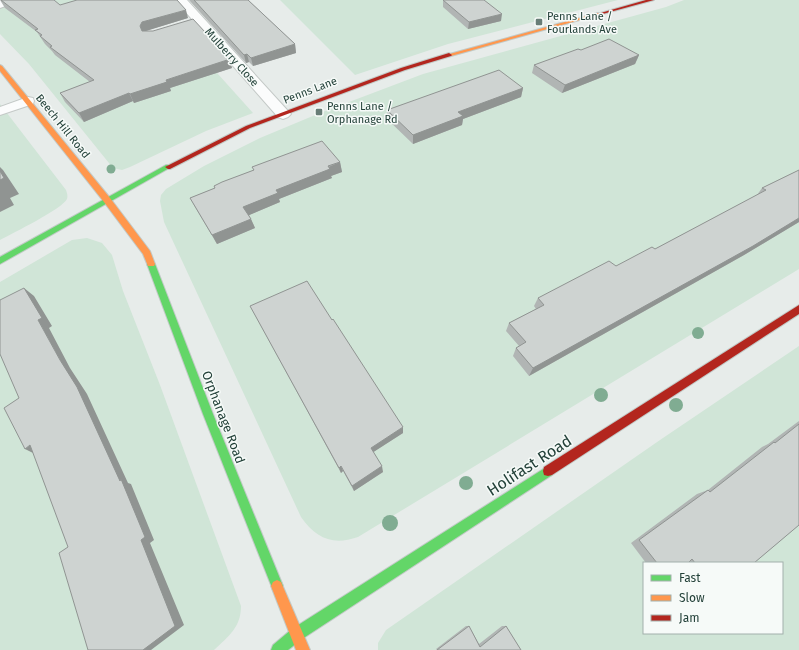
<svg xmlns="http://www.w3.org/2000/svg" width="799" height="650" viewBox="0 0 799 650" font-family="'Fira Sans',sans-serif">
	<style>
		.green { fill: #d0e5d7; fill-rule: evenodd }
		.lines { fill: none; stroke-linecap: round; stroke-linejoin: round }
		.lane-casing { stroke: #c4c9c7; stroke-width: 2 }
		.street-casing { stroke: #c4c9c7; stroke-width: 2 }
		.fast-casing { stroke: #c2cac7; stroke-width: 2 }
		.slow-casing { stroke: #c2cac7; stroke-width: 2 }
		.jam-casing { stroke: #c2cac7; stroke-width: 2 }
		.lane { fill: #fbfcfc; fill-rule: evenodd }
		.street { fill: #fbfcfc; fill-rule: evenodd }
		.fast { fill: #63d668; fill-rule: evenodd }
		.slow { fill: #ff974d; fill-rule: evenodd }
		.jam { fill: #b3261e; fill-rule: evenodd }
		.tree { fill: #80ac92 }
		.wall { fill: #b1b5b4 }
		.shaded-wall { fill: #909492 }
		.building { fill: #ced3d1; stroke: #909492 }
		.poi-dot { fill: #687d77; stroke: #f6faf8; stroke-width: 1.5 }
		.labels { text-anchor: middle; stroke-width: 3; stroke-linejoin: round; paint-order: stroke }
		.far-poi-label { font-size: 11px; fill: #234139; stroke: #f6faf8; text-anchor: start }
		.far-street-label { font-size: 11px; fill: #234139; stroke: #f6faf8 }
		.street-label { font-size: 13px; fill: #234139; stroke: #f6faf8 }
		.near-street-label { font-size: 16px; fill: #234139; stroke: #f6faf8 }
	</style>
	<rect width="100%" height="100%" fill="#e7ecea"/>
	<g class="green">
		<path d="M22,0H99L123,30L182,34L253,113L206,131L130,167L122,170L113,168L29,64L0,34V7Z"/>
		<path d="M280,0H618L448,44L355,75Z"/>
		<path d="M684,0H799V269L358,537C332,546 316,538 301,517L164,222L160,201L161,195L166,189L204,166L260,138L320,113L423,74L666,7Z"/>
		<path d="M0,104L66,190C67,193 68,196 67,199C62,209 13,233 0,240Z"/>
		<path d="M87,238L102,243L112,255L123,291L160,385L241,606C241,627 229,636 214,650H0V282L72,240Z"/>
		<path d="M799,346V650H378V643L386,630L660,440ZM644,563H782V633H644Z"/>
	</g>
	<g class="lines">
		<g class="lane-casing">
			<path id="lane" d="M28,97L33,98L34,101L33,104L0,115V107Z"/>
		</g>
		<g class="street-casing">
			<g id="street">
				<path d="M0,0H18L16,2L0,8Z"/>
				<path d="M175,0H187L288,111L291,114L288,117L283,119L278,117Z"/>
			</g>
		</g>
		<g class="fast-casing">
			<g id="fast">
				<path d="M166,165H168L171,167L0,264V257Z"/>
				<path d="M151,261L155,264L213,414L283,586L281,590L277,592L273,590L203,414L147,264Z"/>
				<path d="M548,466L552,467L553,471L552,475L302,639L288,650H271L273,645L292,629Z"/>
			</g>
		</g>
		<g class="slow-casing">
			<g id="slow">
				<path d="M597,13L601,14L451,56L446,55Z"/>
				<path d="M0,65L2,66L110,198L150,251L155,264L154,266H148L143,254L104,202L0,71Z"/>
				<path d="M277,580L281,582L310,650H296L271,586L273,582Z"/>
			</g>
		</g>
		<g class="jam-casing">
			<g id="jam">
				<path d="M646,0H654L599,15L597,14Z"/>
				<path d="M449,53L452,55L451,56L405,70L250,128L170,169H168L165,167L246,126L401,68Z"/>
				<path d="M799,305V314L552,475L548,476L544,475L543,471L544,467Z"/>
			</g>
		</g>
		<use href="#lane" class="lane"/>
		<use href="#street" class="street"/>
		<use href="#fast" class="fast"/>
		<use href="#slow" class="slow"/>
		<use href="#jam" class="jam"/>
	</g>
	<g class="tree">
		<circle cx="111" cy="169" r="4.5"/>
		<circle cx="698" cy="333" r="6"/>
		<circle cx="601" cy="395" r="7"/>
		<circle cx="676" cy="405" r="7"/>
		<circle cx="466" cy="483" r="7"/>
		<circle cx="390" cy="523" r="8"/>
	</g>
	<g class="wall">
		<path d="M0,0L60,5L188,18L145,31L232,68L170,88L171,91L134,103L133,101L84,122L65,102L60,93L90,82L55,55L52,51L45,44L37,32L5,8Z"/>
		<path d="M189,0H248L295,44L296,53L253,66L249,62L246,63Z"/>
		<path d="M443,0L501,21L468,29L443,7Z"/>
		<path d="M581,50L639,55L635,64L562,93L532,73L534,65Z"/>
		<path d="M523,88L521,97L463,119L462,125L413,144L387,119V110Z"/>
		<path d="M340,162L342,172L331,176L332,178L279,199L280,202L249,215L255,228L217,244L195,207L190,198L215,188L214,186L254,170L252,167Z"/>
		<path d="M799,170V222L744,255L529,376L513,356L516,348L519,346L506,331L509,323L536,309L534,306L538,298L616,266L655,249L757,195L762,188Z"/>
		<path d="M250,306L403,433L373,452L383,472L354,491L343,471L341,473Z"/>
		<path d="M799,421V525L754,563H646L631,543L697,494L708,490L762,447L768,444Z"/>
		<path d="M466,626H469L479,644L502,626H506L521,650H437L436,649Z"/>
	</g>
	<g class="shaded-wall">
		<path d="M186,10L188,18L146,31L144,35L145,39L140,26L142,22Z"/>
		<path d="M502,14L501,21L468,29L469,22Z"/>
		<path d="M295,44L296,53L253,66L251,58Z"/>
		<path d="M247,54L249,62L246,63L244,55Z"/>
		<path d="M639,55L635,64L562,93L565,85Z"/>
		<path d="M230,59L232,68L170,88L171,91L134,103L130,94L166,80Z"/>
		<path d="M523,88L521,97L463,119L462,125L413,144V135L458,112Z"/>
		<path d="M129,93L133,101L84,122L79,113Z"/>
		<path d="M340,162L342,172L331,176L332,178L279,199L280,202L247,216L243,207L276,190Z"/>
		<path d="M0,167L3,170L19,194L10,198L14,205L0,212Z"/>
		<path d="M799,218V222L744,255L529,376L533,368Z"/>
		<path d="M251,219L255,228L217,244L212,235Z"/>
		<path d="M24,288L34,296L52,326L49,328L70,368L87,394L128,483L131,484L154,540L150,543L184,625L151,650H143L141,540L60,360L38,320Z"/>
		<path d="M403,427V433L372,453L371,448Z"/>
		<path d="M30,445L37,455L25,449Z"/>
		<path d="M341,466L343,471L341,473L339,468Z"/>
		<path d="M382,466L383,472L354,491L352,486Z"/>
	</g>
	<g class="building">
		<path d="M1,0H54L60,5L77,0H177L186,10L142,22L140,26L142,31H153L193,19L230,59L166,80L167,82L130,94L129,93L79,113L60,93L94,80L50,47L52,46L40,36L42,35L35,30L38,29Z"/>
		<path d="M194,0H248L295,44L251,58L247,54L244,55Z"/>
		<path d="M443,0H484L502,14L469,22Z"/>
		<path d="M609,39L639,55L565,85L534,65L578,49L581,50Z"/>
		<path d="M499,70L523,88L458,112L463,116L413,135L387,110Z"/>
		<path d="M322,141L340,162L328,166L330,169L276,190L278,193L243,207L251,219L212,235L190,198L215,188L214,186L222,182L254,170L252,167Z"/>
		<path d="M799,170V218L753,246L533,368L516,348L526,342L509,323L544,305L538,298L609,261L616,266L652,247L655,249L766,190L762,188Z"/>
		<path d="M0,171L4,178L0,180Z"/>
		<path d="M307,281L332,320L333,319L403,427L371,448L382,466L352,486L341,466L339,468L250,306Z"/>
		<path d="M24,288L42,318L38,320L60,360L77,387L120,481L121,479L145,537L141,540L175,626L143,650H88L59,553L68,547L30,445L25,449L4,408L19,398L0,354V300Z"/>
		<path d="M799,424V525L754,563H695L692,559L688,563H657L639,540L708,490L710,492L774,442L775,443Z"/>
		<path d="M469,626L480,647L506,626L521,650H437Z"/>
	</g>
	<g class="poi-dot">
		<rect x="535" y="18" width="8" height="8" rx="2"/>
		<rect x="315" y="108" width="8" height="8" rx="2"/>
	</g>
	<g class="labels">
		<g class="far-poi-label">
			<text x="547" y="20">Penns Lane /<tspan x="547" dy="13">Fourlands Ave</tspan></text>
			<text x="327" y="110">Penns Lane /<tspan x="327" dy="13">Orphanage Rd</tspan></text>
		</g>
		<g class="far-street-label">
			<text transform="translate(232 57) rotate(48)" y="4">Mulberry Close</text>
			<text transform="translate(310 90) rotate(-21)" y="4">Penns Lane</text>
			<text transform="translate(63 126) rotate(51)" y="4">Beech Hill Road</text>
		</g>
		<g class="street-label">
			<text transform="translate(224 417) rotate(69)" y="5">Orphanage Road</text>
		</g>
		<g class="near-street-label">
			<text transform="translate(529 465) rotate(-33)" y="6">Holifast Road</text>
		</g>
	</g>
	<rect x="643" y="562" width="140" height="72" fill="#f6faf8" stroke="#a2b0ac"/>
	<rect x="651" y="575" width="20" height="6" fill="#63d668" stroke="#a2b0ac"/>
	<text x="679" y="582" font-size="12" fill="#234139">Fast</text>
	<rect x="651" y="595" width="20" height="6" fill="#ff974d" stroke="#a2b0ac"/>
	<text x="679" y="602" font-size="12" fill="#234139">Slow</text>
	<rect x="651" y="615" width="20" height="6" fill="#b3261e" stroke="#a2b0ac"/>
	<text x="679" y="622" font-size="12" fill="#234139">Jam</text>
</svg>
